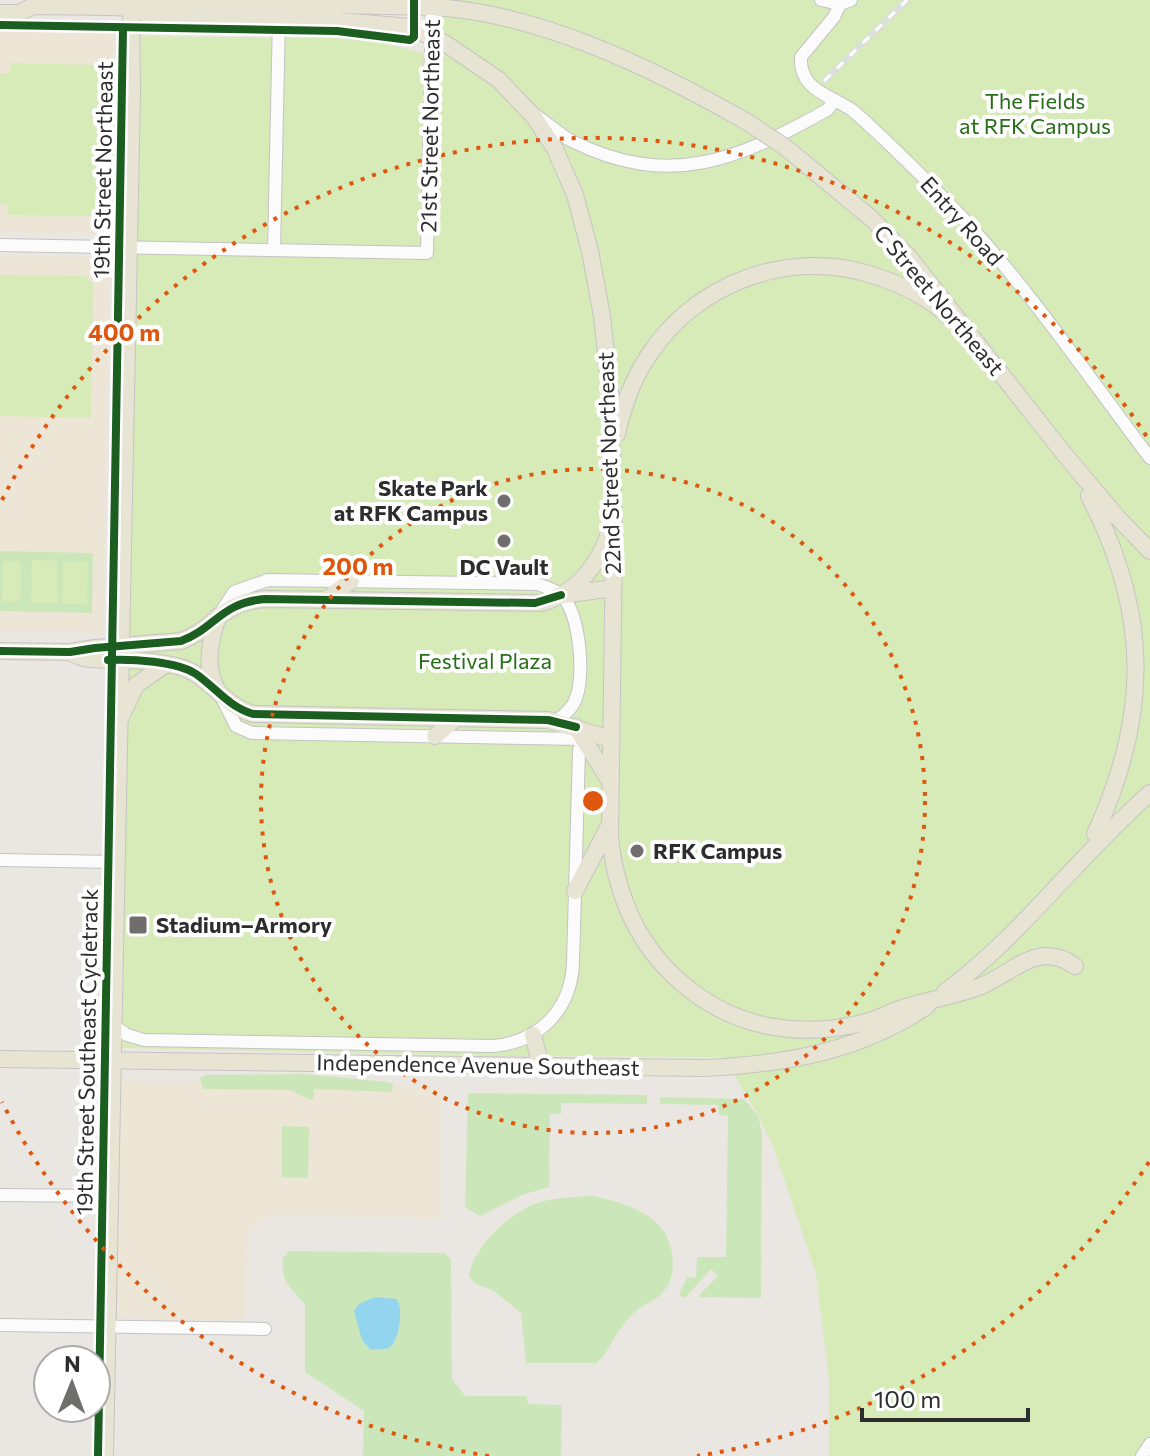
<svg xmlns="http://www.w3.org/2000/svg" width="1150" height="1456" viewBox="0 0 1150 1456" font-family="Commissioner,sans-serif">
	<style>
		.education { fill: #ede6d7 }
		.green { fill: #cbe7ba }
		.pitch { fill: #d6ebb8 }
		.water { fill: #93d4ef }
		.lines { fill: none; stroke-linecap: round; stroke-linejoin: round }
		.minor-casing { stroke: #c4c3c3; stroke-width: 14 }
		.major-casing { stroke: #c6c4c3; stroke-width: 18 }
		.minor { stroke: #fcfbfb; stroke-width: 12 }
		.major { stroke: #e8e4d4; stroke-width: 16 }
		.rail-casing { stroke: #dededf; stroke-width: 6 }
		.rail { stroke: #fff; stroke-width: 3; stroke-dasharray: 9; stroke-linecap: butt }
		.major-bridge-casing { stroke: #c6c4c3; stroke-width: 18; stroke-linecap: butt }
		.major-bridge { stroke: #e8e4d4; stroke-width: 16 }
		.cycleway-casing { stroke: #fff; stroke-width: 13 }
		.cycleway { stroke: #1b5e20; stroke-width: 8 }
		.ring { fill: none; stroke: #df570e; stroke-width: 4; stroke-dasharray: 4 8 }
		.poi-dot { fill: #6f6e6c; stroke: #fff; stroke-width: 3 }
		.labels { text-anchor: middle; stroke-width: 8; stroke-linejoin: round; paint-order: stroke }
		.park-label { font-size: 22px; fill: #276e18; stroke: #fff }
		.street-label { font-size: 22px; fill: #2d2d2d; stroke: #fff }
		.poi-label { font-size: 22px; font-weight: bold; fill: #2d2d2d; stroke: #fff; text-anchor: start }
		.centre { fill: #df570e; stroke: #fff; stroke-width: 4 }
		.ring-label { font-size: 24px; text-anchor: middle; font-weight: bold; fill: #df570e; stroke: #fff; stroke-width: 8; stroke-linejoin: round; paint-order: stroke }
	</style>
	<rect width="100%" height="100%" fill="#eae7e2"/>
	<g class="education">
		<path d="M0,31L114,33L111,234L0,232Z"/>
		<path d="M0,256L109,257L103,633L0,631Z"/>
		<path d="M119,1080L442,1087L441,1219L276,1215L264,1218L253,1226L247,1237L246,1320L115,1318Z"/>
	</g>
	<g class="green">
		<path d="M0,551L93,553L92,613L0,611Z"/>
		<path d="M304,1074L388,1082L393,1084L392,1092L314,1089V1098L311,1100L289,1090L203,1089L200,1078L205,1075Z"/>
		<path d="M468,1093L647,1095V1104L561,1103V1114H550L549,1187L522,1195L480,1216L465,1207Z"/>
		<path d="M660,1097L744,1099L758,1116L762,1133L761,1298L699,1297L700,1294L718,1276L711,1269L685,1298L679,1295L687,1277L696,1278L697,1257H726L728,1116L719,1115L718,1105L660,1104Z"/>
		<path d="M282,1126L309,1127L308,1178L282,1177Z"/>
		<path d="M593,1196C626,1203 667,1215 672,1253C674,1264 673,1278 666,1288C660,1299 646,1303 637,1310C632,1314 628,1319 624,1324C613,1336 609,1353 596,1363H526L521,1313L494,1291L476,1284L469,1277C471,1250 506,1217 530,1206C549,1197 573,1197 593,1196Z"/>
		<path d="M289,1251L445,1253L451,1260L452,1379L465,1396H526L528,1404L562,1405L561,1456H363L364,1411L305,1372V1304C289,1285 282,1285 283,1258Z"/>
	</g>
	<g class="pitch">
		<path d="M443,0H1150V1456H829V1379L816,1273L773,1146L756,1111L723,1057L503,1056L121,1048L141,36L337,38L372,41L413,50L441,61Z"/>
		<path d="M10,63L101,65L100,100L104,111L103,205H99L98,216L8,215V205L0,204V73H10Z"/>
		<path d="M0,275L85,276L93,284L91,418L0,416Z"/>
		<path d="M32,560L57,561V603H31Z"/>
		<path d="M3,561L21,562L20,601H2Z"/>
		<path d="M63,561L88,562L87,604H62Z"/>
	</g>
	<path class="water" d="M375,1297L396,1299C404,1306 400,1339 390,1347C386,1350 377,1349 371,1350L362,1340L354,1311L359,1304Z"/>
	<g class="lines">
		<g class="minor-casing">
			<g id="minor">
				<path d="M821,0L840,4L851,0"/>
				<path d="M840,4L834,17L801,57C799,90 830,95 852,110C863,119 873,129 884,139C913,167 943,196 970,226C1035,298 1091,380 1150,458"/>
				<path d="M537,116C548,124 560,135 572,141C670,190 739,159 827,110L835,100"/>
				<path d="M0,245L427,253L432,0"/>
				<path d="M274,250L279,17"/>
				<path d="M219,615L234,592L268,580L538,584C545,587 556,590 561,595C580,613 585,675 576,698C573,708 564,715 555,722"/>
				<path d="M0,860L115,862"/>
				<path d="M113,1025L127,1035L144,1040L493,1046C540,1042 571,1009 573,963L579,750L583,739L252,733L236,726L221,696"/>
				<path d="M0,1195L110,1196"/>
				<path d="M0,1325L265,1329"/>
				<path d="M1142,1456L1150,1444"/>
			</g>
		</g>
		<g class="major-casing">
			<g id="major">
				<path d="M131,8L146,1L432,7C539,12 656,70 747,122"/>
				<path d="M0,13H19L33,6L112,7L131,8L149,15L305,18L410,27L446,44L499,80L535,118L555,149L575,195L590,251L602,316L610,391L614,539L610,837C616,895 638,947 684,985C736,1029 801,1039 866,1022C880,1018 892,1011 906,1007C929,1000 953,996 976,988C1010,977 1036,938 1075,966"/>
				<path d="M785,147L872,219L909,257L1065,455L1117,517L1150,551"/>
				<path d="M617,434C623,407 633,378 649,355C695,284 787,249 869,274C898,283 927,295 949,317"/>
				<path d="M1089,496C1150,613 1150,715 1095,834"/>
				<path d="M563,595L613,588"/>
				<path d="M327,599L351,581"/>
				<path d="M0,651L70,652L95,648L181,641C216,628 220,603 265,599L541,603C576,594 598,566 609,533"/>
				<path d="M70,652C87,662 99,659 118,660C138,660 161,662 180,667C209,675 224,706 253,714L548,720L610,739"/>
				<path d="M217,690C204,665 210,642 218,616"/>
				<path d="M121,717L136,685L165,665"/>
				<path d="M576,727L609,780"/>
				<path d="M435,736L455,719"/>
				<path d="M575,891L609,826"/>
				<path d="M945,992C1022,935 1078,856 1150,793"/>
				<path d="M533,1035L541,1066"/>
				<path d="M0,1059L705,1068C785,1064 859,1052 927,1006"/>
				<path d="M105,1456L132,92L131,2"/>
			</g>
		</g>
		<use href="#minor" class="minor"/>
		<use href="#major" class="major"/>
		<g class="rail-casing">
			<path id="rail" d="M824,81L907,0"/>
		</g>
		<use href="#rail" class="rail"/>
		<g class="major-bridge-casing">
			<path id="major-bridge" d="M747,122L785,147"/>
		</g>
		<use href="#major-bridge" class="major-bridge"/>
		<g class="cycleway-casing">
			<g id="cycleway">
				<path d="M0,25L337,31L410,40L414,37V0"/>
				<path d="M0,651L70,652L95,648L181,641C216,628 220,603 265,599L535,603L561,595"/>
				<path d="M108,660C132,659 176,661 196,674C216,688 229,707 253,714L548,720L576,727"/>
				<path d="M98,1456L123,28"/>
			</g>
		</g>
		<use href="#cycleway" class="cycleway"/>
	</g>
	<g class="ring">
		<circle cx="593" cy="801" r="332"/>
		<path d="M1149 1162A663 663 0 0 1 697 1456M489 1456A663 663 0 0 1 2 1102M2 500A663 663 0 0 1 1149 440"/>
	</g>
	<g class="poi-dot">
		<circle cx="504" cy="501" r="8"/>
		<circle cx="504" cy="541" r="8"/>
		<circle cx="637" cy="851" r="8"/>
		<rect x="128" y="915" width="20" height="20" rx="4"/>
	</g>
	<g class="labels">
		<g class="park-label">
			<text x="1035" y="109">The Fields<tspan x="1035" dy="25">at RFK Campus</tspan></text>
			<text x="485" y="669">Festival Plaza</text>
		</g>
		<g class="street-label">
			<text transform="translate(430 126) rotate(-89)" y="8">21st Street Northeast</text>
			<text transform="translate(103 170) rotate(-89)" y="8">19th Street Northeast</text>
			<text transform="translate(962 221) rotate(48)" y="8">Entry Road</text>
			<text transform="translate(939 300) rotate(50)" y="8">C Street Northeast</text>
			<text transform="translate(609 463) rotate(-92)" y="8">22nd Street Northeast</text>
			<text transform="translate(87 1052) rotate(-89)" y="8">19th Street Southeast Cycletrack</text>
			<text transform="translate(478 1065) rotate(1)" y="8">Independence Avenue Southeast</text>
		</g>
		<g class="poi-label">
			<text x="488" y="496" text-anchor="end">Skate Park<tspan x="488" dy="25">at RFK Campus</tspan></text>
			<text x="504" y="575" text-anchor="middle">DC Vault</text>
			<text x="653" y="859">RFK Campus</text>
			<text x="156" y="933">Stadium–Armory</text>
		</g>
	</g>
	<circle cx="593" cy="801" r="12" class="centre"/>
	<g class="ring-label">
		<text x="124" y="341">400 m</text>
		<text x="358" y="575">200 m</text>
	</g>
	<g transform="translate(72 1384) rotate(1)"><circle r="38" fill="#ffffff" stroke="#ababab" stroke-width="2"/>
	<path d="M0-6L14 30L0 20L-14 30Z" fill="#6f6e6c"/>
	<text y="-12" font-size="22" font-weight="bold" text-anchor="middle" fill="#2d2d2d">N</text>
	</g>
	<path d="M862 1408v12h166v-12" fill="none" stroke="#2d2d2d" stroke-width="4"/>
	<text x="874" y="1408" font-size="24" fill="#2d2d2d" stroke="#ffffff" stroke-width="6" paint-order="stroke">100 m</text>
</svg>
